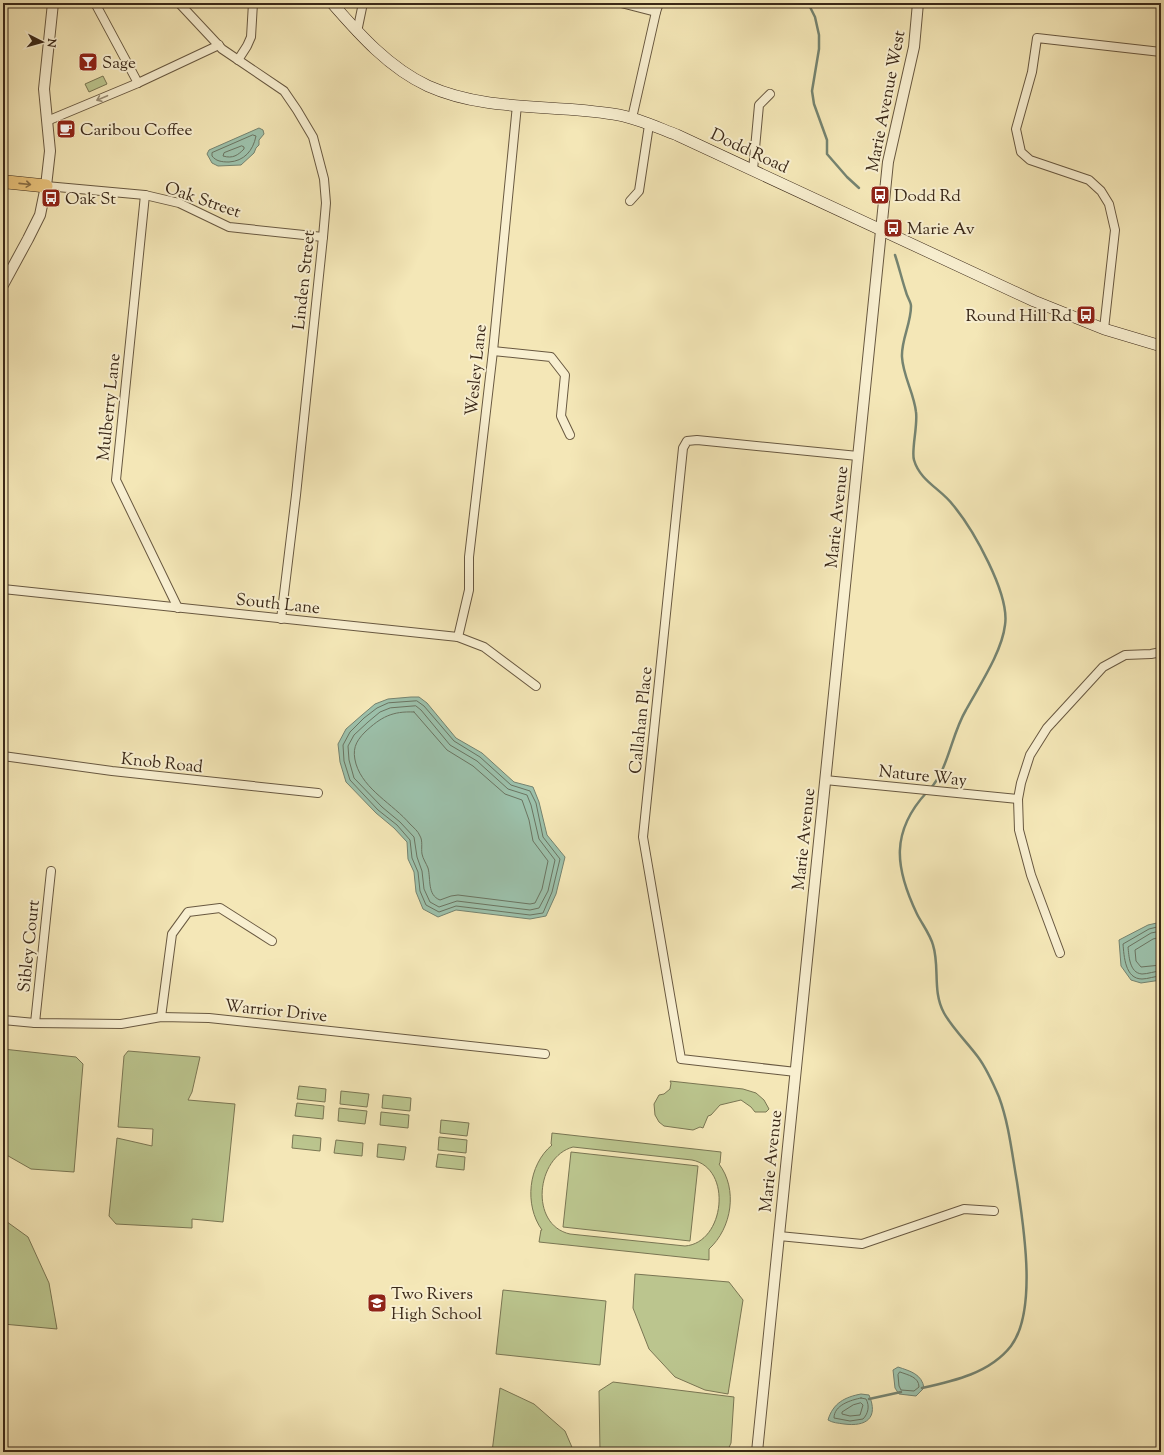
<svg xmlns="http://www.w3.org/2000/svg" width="1164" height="1455" viewBox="0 0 1164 1455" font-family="'Sorts Mill Goudy',serif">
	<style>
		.green { fill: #bbc58e; stroke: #7a7653; fill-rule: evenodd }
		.water { fill: #9cc0aa; stroke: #758370 }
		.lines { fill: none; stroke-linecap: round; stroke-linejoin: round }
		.shore { stroke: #6b7461; stroke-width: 1 }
		.stream { stroke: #758370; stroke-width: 2.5 }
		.minor-casing { stroke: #685840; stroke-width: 10 }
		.tertiary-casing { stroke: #685840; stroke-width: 12 }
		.secondary-casing { stroke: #3a2818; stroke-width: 12 }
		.trunk-casing { stroke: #3a2818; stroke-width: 14 }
		.minor { stroke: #f8efd0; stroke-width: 8 }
		.tertiary { stroke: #f8efd0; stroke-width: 10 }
		.secondary { stroke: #f8efd0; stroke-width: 11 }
		.trunk { stroke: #eac47c; stroke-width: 13 }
		.oneway { stroke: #998c74 }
		.oneway2 { stroke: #896e45 }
		.labels { text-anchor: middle; stroke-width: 4; stroke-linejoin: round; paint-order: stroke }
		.poi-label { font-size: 17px; fill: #3a2818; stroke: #f8efd0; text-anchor: start }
		.street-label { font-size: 17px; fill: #3a2818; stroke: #f8efd0 }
	</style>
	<rect width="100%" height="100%" fill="#f4e7b7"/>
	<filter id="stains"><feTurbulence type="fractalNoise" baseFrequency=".005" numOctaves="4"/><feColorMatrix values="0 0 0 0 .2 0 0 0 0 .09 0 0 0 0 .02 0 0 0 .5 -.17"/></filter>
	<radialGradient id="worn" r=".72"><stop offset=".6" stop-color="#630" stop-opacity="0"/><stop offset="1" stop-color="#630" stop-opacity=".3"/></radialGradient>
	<g class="green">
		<path d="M103,76L107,84L89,92L85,84Z"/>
		<path d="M3,1049L76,1057L83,1064L74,1172L31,1169L3,1153Z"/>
		<path d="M128,1051L200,1057L192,1092L188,1100L235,1104L223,1222L192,1219V1228L116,1224L109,1216L117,1138L152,1146L153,1129L118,1127L124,1056Z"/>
		<path d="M670,1081L743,1089L756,1093L764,1100L769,1109L766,1112H755L751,1107L741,1100L720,1105L711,1115L708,1116L703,1128L700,1127L693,1130L664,1126L659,1122L655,1115L654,1104L659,1095L664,1094L670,1089L671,1083Z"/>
		<path d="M299,1086L326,1089L325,1102L297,1099Z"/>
		<path d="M341,1091L369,1094L367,1107L340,1104Z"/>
		<path d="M383,1095L411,1098L410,1111L382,1108Z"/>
		<path d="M297,1103L324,1106L323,1119L295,1116Z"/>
		<path d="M339,1108L367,1111L365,1124L338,1121Z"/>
		<path d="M381,1112L409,1115L408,1128L380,1125Z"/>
		<path d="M441,1120L469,1123L467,1136L440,1133Z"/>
		<path d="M552,1133L721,1152L720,1163L719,1164C738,1189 732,1228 709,1249V1260L539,1242L541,1230H542C524,1205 528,1165 552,1145L551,1144ZM573,1147L692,1160C733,1168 725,1243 685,1246L570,1234C529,1225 536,1157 573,1147Z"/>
		<path d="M293,1135L321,1138L320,1151L292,1148Z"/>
		<path d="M439,1137L467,1140L466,1153L438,1150Z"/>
		<path d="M336,1140L363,1143L362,1156L334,1153Z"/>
		<path d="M378,1144L406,1147L404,1160L377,1157Z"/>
		<path d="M571,1152L698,1166L690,1241L563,1227Z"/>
		<path d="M438,1154L465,1157L464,1170L436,1167Z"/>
		<path d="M3,1219L28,1237L49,1283L57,1329L3,1324Z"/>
		<path d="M635,1274L729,1282L743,1300L728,1394L705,1390L675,1377L649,1349L633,1308Z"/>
		<path d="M503,1290L606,1301L600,1365L496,1354Z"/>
		<path d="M613,1382L734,1397L731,1443L727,1452H600L599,1391Z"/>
		<path d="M500,1388L534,1404L565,1431L574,1452H492Z"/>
	</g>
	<g class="water">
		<path d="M259,128L263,130L264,134L259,140V145L256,148L254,153L241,165L218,166L212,163L207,154L209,150Z"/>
		<path d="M411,697H419L427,703L456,738L482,753L514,782L533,787L539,802L547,835L565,857L556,894L546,916L530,919L456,910L438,917L423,909L416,892L414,872L408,859L407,842L394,828L376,813L346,782L340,762L338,744L346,729L362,715L375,704L388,699Z"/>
		<path d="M1161,922V980L1141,983L1131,980L1121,966L1119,940L1148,925Z"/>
		<path d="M898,1367C910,1371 922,1374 924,1388L916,1396L899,1394L895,1388L893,1370Z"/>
		<path d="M861,1394L869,1395C879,1418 866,1427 844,1424C838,1423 833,1423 828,1420C833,1403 845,1397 861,1394Z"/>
	</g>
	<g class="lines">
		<g class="shore">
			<path d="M253,135L256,136C253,151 244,161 229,162C221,162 216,161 212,156V153Z"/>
			<path d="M242,146L244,147V149C238,155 233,159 223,156L224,153Z"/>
			<path d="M417,701L424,706L454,741L480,757L511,785L530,791L536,803L543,837L560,859L552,892L543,913L530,915L456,906L439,912L426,905L420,891L418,872L412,858L410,840L397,825L378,810L350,780L344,761L343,745L350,732L364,718L377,708L388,703Z"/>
			<path d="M416,706L421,710L450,745L477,761L508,789L527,795L531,805L539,839L555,860L548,891L539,908L530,910L457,901L439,907L430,902L424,889L422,871L417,857L414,837L400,822L382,807L354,778L349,760L348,746L354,735L368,722L380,712L390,708Z"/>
			<path d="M414,712L447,750L473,766L505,794L522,800L529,820L533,841L548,861L542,889L535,903L530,904L458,895L451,896L440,900C427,895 431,879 428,868C426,863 423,859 422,854C421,848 423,841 420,836C418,831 414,828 410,824C393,804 364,790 356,764C352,750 355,742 365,732C381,717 392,711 414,712Z"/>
			<path d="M1161,926L1149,929L1123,944C1124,956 1125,979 1142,979C1148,979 1155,976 1161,976"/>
			<path d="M1161,931L1151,933L1128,947C1129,955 1129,973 1142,974C1148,974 1155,971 1161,971"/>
			<path d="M1161,937L1153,939L1135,950L1136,961L1141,967L1161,965"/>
			<path d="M900,1372C908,1375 919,1377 919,1387L914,1391L901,1390L899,1386L898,1375Z"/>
			<path d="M861,1398L866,1399C870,1406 868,1414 863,1419L850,1421L834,1418C834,1405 851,1400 861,1398Z"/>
			<path d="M861,1403L863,1405L860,1415L850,1416L842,1414V1412L853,1405Z"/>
		</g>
		<g class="stream">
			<path d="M808,3L815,17L819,35V49L812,91L814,104L827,140V154L847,177L859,188"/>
			<path d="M895,255C899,267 902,280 906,292C907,297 911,302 911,306C911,324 901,340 902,357C903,376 914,393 916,412C918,425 911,451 914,460C920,481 941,489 953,505C973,529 1010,594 1005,625C1002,652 979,686 966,710C951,735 949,768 930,789"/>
			<path d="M922,1388C954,1381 990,1373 1011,1346C1038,1310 1023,1223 1017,1182C1012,1154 1009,1124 999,1097C993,1083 987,1069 978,1057C967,1042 953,1029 944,1013C932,991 940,967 933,945C930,934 922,924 917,914C895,868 890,832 927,792"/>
			<path d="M869,1399L901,1392"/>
		</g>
		<g class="minor-casing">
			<g id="minor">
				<path d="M95,3L138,83"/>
				<path d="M179,3L222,49L284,91L297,110L313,137L324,179L326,203L323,237L296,495L281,619"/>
				<path d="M621,3L656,12"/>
				<path d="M357,32L363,3"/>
				<path d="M238,60L247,46L251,37L253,3"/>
				<path d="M632,118L656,12L659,3"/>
				<path d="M47,121L138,83L219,45"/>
				<path d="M753,170L759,105L770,94"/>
				<path d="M46,186L145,195L179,203L229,227L323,237"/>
				<path d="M145,195L116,480L178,608"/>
				<path d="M630,201L639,191L649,125"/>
				<path d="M1104,329L1115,230L1109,204L1101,191L1089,180L1030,160L1021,152L1016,129L1032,72L1037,38L1161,52"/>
				<path d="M493,351L551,357L565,375L561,416L570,435"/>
				<path d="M3,589L458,637L484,647L536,686"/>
				<path d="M458,637L469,590V557L493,351L517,105"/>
				<path d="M3,756L112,771L318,793"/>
				<path d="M825,780L1018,799"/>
				<path d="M1060,953L1031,875L1019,830L1018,799L1021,783L1030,755L1047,728L1103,667L1125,655L1151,654L1161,652"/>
				<path d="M161,1017L172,934L188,912L220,908L272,941"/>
				<path d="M3,1020L35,1023L121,1024L161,1017L209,1018L545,1054"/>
				<path d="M35,1023L51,871"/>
				<path d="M796,1072L681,1059L643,837L683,448L687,441L697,440L858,456"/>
				<path d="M779,1236L862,1244L964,1209L994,1211"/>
			</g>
		</g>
		<g class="tertiary-casing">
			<g id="tertiary">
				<path d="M3,285L28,239L40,215L46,186L50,151L44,89L53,3"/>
				<path d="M757,1452L888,162L914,47L918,3"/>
			</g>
		</g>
		<g class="secondary-casing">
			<path id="secondary" d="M332,3C359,34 389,68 428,86C486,112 552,104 613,114C635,117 656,127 677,135L1034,301L1104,329L1161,346"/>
		</g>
		<g class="trunk-casing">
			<path id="trunk" d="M3,183L7,182L46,186"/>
		</g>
		<use href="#minor" class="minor"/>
		<use href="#tertiary" class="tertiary"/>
		<use href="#secondary" class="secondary"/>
		<use href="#trunk" class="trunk"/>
	</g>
	<defs><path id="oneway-shaft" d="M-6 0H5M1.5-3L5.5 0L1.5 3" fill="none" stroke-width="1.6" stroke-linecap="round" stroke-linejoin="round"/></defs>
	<use class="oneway" href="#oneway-shaft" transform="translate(102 98) rotate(157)"/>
	<use class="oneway2" href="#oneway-shaft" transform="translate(25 184) rotate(6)"/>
	<defs>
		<g id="bar-square" transform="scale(1)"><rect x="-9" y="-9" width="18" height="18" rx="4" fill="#8f2418" stroke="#f8efd0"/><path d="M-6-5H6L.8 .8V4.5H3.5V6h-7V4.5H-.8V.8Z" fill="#fff"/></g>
		<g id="cafe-square" transform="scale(1)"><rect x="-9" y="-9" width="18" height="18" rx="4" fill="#8f2418" stroke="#f8efd0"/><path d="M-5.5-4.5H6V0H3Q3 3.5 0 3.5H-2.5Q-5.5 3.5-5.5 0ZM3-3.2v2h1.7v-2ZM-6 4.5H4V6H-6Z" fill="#fff"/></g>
		<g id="bus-square" transform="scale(1)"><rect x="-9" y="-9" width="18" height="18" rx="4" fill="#8f2418" stroke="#f8efd0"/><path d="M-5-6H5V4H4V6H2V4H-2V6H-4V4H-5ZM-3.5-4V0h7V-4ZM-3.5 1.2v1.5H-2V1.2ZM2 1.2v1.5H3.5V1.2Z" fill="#fff"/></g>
		<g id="school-square" transform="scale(1)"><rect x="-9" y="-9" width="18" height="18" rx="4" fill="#8f2418" stroke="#f8efd0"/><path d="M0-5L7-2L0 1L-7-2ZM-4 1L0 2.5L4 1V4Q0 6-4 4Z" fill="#fff"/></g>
	</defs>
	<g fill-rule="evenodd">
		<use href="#bar-square" x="88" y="62"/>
		<use href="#cafe-square" x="66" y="129"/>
		<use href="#bus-square" x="880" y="195"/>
		<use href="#bus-square" x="51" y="198"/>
		<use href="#bus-square" x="893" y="228"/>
		<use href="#bus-square" x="1086" y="315"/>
		<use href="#school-square" x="377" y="1303"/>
	</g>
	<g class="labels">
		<g class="poi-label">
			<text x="102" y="68">Sage</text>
			<text x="80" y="135">Caribou Coffee</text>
			<text x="894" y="201">Dodd Rd</text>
			<text x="65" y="204">Oak St</text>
			<text x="907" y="234">Marie Av</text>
			<text x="1072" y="321" text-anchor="end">Round Hill Rd</text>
			<text x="391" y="1299">Two Rivers<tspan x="391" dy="20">High School</tspan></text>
		</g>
		<g class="street-label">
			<text transform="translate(885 101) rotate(-79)" y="6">Marie Avenue West</text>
			<text transform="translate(750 150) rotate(25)" y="6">Dodd Road</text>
			<text transform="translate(203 199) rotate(19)" y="6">Oak Street</text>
			<text transform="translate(303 280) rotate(-84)" y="6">Linden Street</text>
			<text transform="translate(475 370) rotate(-84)" y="6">Wesley Lane</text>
			<text transform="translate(108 407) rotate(-84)" y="6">Mulberry Lane</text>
			<text transform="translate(836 517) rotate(-84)" y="6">Marie Avenue</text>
			<text transform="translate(278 603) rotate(6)" y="6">South Lane</text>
			<text transform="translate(640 720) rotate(-84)" y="6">Callahan Place</text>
			<text transform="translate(162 762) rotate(6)" y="6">Knob Road</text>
			<text transform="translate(923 775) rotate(6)" y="6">Nature Way</text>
			<text transform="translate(803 839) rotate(-84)" y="6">Marie Avenue</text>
			<text transform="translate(28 946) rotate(-84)" y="6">Sibley Court</text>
			<text transform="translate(276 1010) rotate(6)" y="6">Warrior Drive</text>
			<text transform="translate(770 1161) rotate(-84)" y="6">Marie Avenue</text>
		</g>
	</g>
	<rect width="1164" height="1455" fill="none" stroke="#f4e7b7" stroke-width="16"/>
	<rect x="4" y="4" width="1156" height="1447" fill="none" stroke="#3a2818" stroke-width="2"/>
	<rect x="8" y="8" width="1148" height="1439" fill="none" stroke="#3a2818"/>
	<g transform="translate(42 42) rotate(96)" stroke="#f8efd0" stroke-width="3" paint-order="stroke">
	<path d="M0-3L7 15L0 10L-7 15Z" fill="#3a2818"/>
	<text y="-6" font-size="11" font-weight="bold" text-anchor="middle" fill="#3a2818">N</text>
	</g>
	<rect width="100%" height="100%" filter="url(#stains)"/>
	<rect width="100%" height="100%" fill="url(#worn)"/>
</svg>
